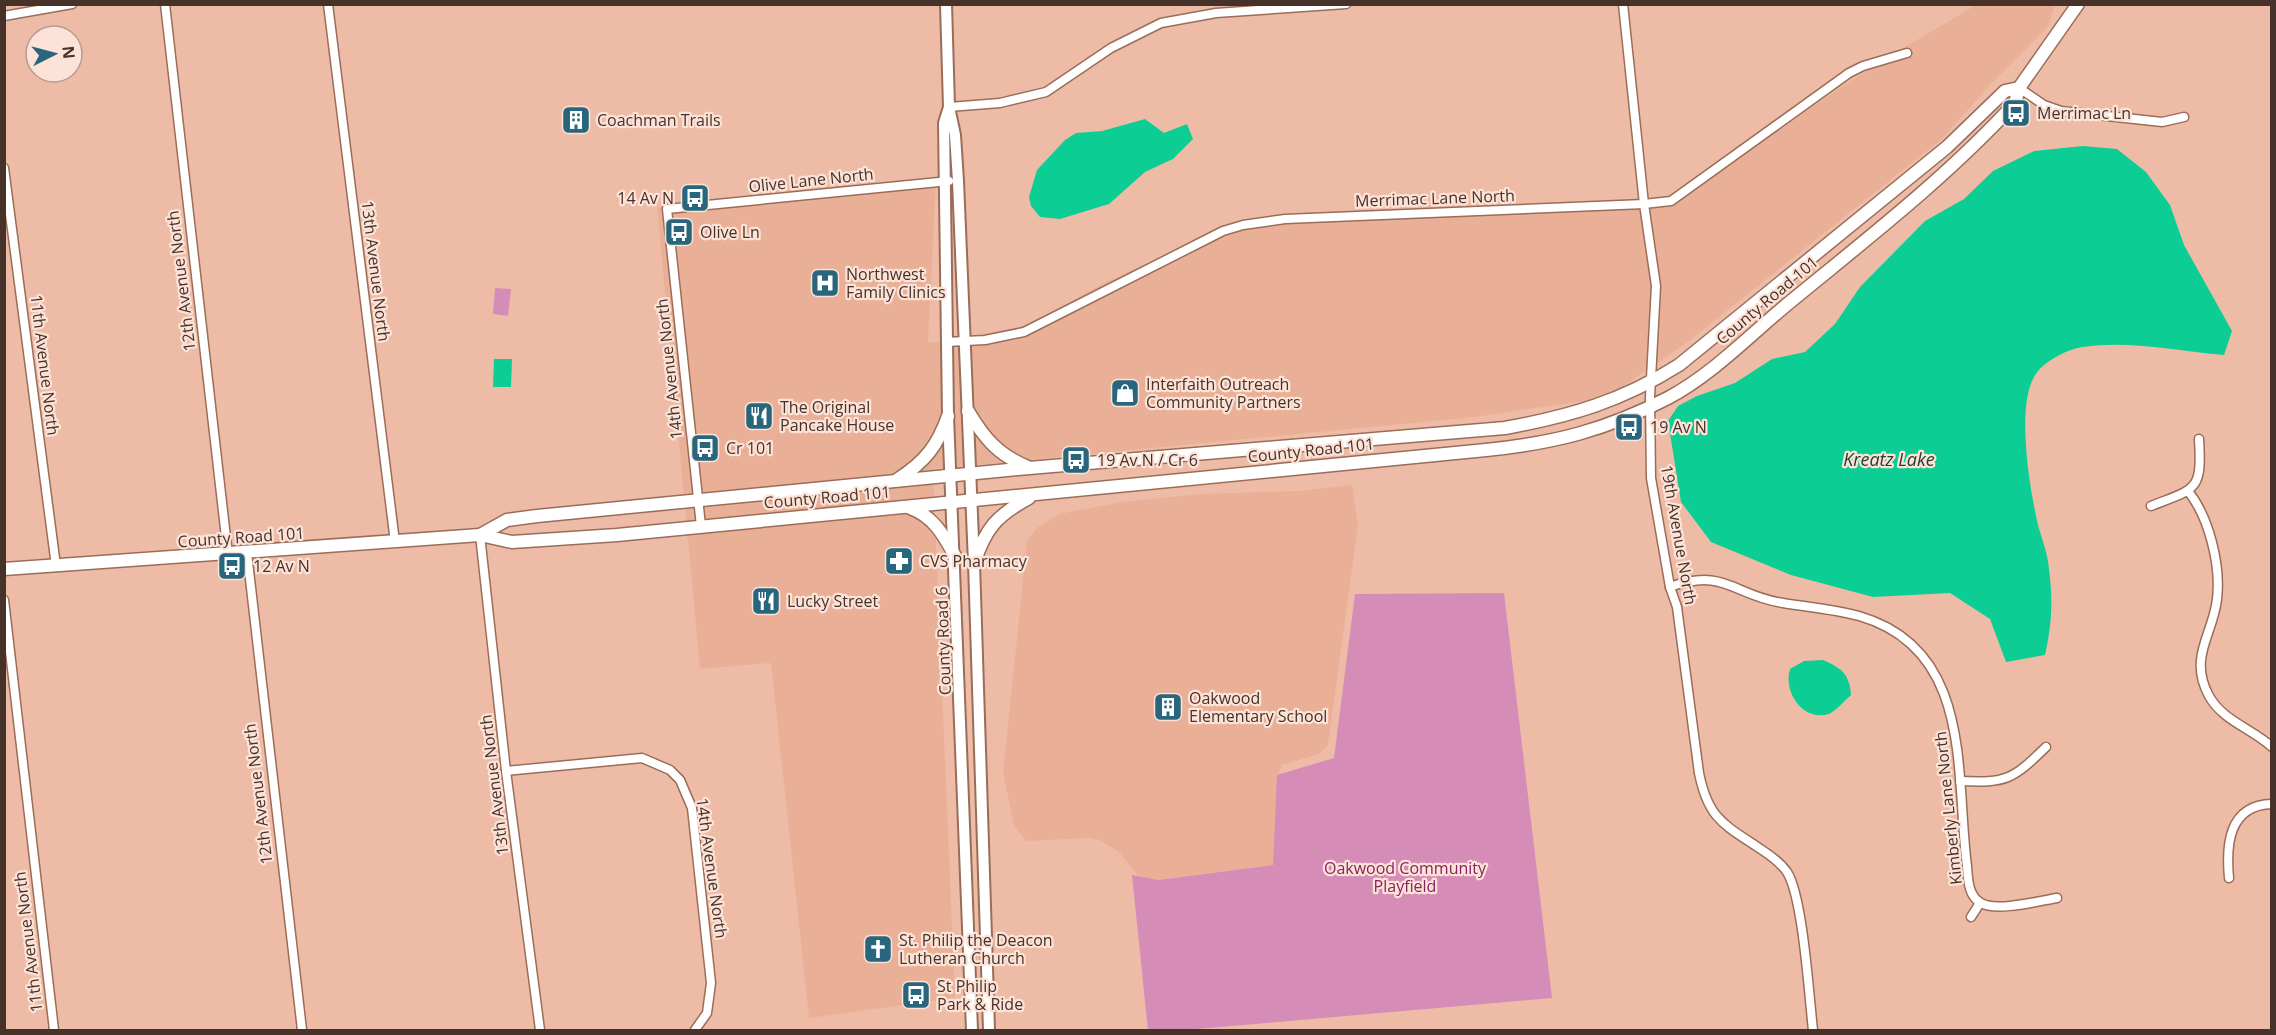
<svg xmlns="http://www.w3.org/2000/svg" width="2276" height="1035" viewBox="0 0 2276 1035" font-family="'Open Sans',sans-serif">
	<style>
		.built { fill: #e9b097 }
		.green { fill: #d58db7 }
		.water { fill: #0cce95 }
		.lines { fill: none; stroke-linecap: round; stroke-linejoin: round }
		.street-casing { stroke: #9a6d59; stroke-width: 11 }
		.secondary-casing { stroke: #9a6d59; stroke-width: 14 }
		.primary-casing { stroke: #9a6d59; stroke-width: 15 }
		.street { stroke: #fff; stroke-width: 8 }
		.secondary { stroke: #fff; stroke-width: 10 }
		.primary { stroke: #fff; stroke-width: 12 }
		.labels { text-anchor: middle; stroke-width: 4.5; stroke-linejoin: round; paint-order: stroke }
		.poi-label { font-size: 16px; fill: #463229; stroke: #fde3d7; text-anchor: start }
		.street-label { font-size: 16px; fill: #463229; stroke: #fde3d7 }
		.park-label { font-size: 16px; fill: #862364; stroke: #fde3d7 }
		.water-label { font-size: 18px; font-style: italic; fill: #243e32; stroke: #fde3d7 }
	</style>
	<rect width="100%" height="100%" fill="#eebca6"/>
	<g class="built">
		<path d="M1976,5H2055L2048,27L1989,86L1943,138L1685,344L1622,387L1591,400L1475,417L933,469L955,998L809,1018L771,663L700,669L657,207L787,202L936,182L928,342H973L1037,321L1100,285L1223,229L1263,220L1608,206L1672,197L1890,56Z"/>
		<path d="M1352,485L1358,525L1328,745L1319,754L1282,765L1278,775L1273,865L1155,880L1138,876L1120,853L1101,841L1090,838L1026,841L1014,826L1003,773L1027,541L1038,527L1059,514L1121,502L1200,494L1299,491Z"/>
	</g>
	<g class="green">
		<path d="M495,288L511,289L508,316L493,314Z"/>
		<path d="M1504,593L1552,998L1186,1030H1148L1132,875L1158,880L1273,865L1277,775L1334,758L1355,594Z"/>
	</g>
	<g class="water">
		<path d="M1145,119L1164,133L1187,124L1193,139L1173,159L1145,172L1109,204L1060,219L1040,217L1031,206L1029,197L1037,170L1065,140L1076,133L1102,131Z"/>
		<path d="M2083,146L2117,149L2146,172L2170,205L2184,245L2232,331L2224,355C2179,351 2128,340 2083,347C2067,349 2042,362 2034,377C2016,409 2030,490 2038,525C2042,540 2048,554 2049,569C2053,600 2052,624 2045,655L2006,662L1990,619L1950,593L1873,597L1791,575L1711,542L1681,502L1668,421L1678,406L1697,396L1735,383L1772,359L1805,352L1835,324L1860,287L1925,221L1964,199L1993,171L2034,151Z"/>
		<path d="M494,359H512L511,387H493Z"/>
		<path d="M1823,660C1842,668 1850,675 1851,695C1844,701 1836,711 1829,714C1802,722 1783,691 1790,669L1804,661Z"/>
	</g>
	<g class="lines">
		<g class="street-casing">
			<g id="street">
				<path d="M165,4L228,555"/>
				<path d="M328,4L395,542"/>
				<path d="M1623,4L1644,204L1656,286L1650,397L1651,478L1670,587L1677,607L1699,773C1708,818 1723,824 1759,848C1770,855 1780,862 1787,872C1803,897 1809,996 1813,1030"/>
				<path d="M4,16L72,4"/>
				<path d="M2019,88L2044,105L2061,111L2162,122L2184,117"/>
				<path d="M949,107L1000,103L1046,92L1111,48L1161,23L1216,13L1346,4"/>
				<path d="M4,168L56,566"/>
				<path d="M946,342L985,340L1024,332L1223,231L1243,225L1285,219L1644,204L1671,201L1849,73L1863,66L1907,53"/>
				<path d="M2188,491C2209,517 2221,565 2217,599C2213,635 2188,657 2209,696C2223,721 2251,728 2272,747"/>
				<path d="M2151,506C2197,488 2202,491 2199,439"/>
				<path d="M701,526L667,209L949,181"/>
				<path d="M480,535L506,771L540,1030"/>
				<path d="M247,553L302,1030"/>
				<path d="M1670,587C1725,567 1734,596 1783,603C1808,607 1834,609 1859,616C1974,649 1955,775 1967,866C1968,879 1968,896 1981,903C1996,912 2039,901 2057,898"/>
				<path d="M4,600L54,1030"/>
				<path d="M506,771L642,758L670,770L680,780L692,808L711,983L707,1013L695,1030"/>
				<path d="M1960,781C2007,783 2012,780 2046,747"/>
				<path d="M2229,878C2226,846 2228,805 2272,804"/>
				<path d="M1971,917L1980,903"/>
			</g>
		</g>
		<g class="secondary-casing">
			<g id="secondary">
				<path d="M946,4L949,107L955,135L958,181L974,563L989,1030"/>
				<path d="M949,107L944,123L948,416L972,1030"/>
			</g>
		</g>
		<g class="primary-casing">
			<g id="primary">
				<path d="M968,411C984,438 998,455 1028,467"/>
				<path d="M898,479C925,462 938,445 948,416"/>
				<path d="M910,508C934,517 943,534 955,556"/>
				<path d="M480,535L507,520L537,516L1029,468L1505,428C1571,416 1622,401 1679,365L1947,147L2005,91L2019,88"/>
				<path d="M974,563C986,528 996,516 1029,498"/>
				<path d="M4,569L480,535L512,542L617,535L1486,450C1555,443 1606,430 1668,398C1713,374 1751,334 1790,302C1868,238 1947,177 2015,103L2019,88L2078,4"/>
			</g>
		</g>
		<use href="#street" class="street"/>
		<use href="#secondary" class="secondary"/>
		<use href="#primary" class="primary"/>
	</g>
	<defs>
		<g id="bus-square" transform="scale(1.5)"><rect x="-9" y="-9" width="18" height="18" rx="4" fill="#27667c" stroke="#fde3d7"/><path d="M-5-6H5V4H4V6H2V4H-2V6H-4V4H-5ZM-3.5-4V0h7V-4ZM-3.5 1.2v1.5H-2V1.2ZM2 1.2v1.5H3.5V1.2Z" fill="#fff"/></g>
		<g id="building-square" transform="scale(1.5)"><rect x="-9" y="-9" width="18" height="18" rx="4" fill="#27667c" stroke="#fde3d7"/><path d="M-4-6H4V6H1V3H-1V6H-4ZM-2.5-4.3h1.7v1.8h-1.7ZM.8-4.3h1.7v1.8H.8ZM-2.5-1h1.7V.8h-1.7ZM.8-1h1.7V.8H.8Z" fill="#fff"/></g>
		<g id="hospital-square" transform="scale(1.5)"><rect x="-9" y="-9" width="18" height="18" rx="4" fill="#27667c" stroke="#fde3d7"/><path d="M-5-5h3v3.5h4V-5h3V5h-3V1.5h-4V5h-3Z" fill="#fff"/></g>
		<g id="shop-square" transform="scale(1.5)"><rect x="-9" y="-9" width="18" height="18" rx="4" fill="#27667c" stroke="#fde3d7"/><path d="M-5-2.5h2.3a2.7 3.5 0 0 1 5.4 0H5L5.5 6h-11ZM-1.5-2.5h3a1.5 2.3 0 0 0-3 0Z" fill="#fff"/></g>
		<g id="restaurant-square" transform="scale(1.5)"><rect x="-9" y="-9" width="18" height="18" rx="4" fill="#27667c" stroke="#fde3d7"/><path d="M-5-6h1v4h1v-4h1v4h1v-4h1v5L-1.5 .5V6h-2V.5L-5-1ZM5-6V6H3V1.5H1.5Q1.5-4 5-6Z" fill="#fff"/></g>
		<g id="pharmacy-square" transform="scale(1.5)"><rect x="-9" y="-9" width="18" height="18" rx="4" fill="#27667c" stroke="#fde3d7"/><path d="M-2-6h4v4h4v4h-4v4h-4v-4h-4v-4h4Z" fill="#fff"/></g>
		<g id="church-square" transform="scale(1.5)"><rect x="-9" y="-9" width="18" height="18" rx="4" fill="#27667c" stroke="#fde3d7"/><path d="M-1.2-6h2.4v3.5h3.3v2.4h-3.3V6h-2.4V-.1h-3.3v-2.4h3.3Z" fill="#fff"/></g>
	</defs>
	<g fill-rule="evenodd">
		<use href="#bus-square" x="2016" y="113"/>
		<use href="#building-square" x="576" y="120"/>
		<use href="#bus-square" x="695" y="198"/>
		<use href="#bus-square" x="679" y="232"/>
		<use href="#hospital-square" x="825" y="283"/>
		<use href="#shop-square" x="1125" y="393"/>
		<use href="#restaurant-square" x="759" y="416"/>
		<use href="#bus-square" x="1629" y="427"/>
		<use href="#bus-square" x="705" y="448"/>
		<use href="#bus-square" x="1076" y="460"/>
		<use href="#pharmacy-square" x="899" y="561"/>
		<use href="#bus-square" x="232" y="566"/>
		<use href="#restaurant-square" x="766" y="601"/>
		<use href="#building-square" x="1168" y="707"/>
		<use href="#church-square" x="878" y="949"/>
		<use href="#bus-square" x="916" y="995"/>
	</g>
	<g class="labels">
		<g class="poi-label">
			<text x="2037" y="119">Merrimac Ln</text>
			<text x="597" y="126">Coachman Trails</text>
			<text x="674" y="204" text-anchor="end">14 Av N</text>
			<text x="700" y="238">Olive Ln</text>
			<text x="846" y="280">Northwest<tspan x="846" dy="18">Family Clinics</tspan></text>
			<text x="1146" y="390">Interfaith Outreach<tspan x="1146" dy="18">Community Partners</tspan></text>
			<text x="780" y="413">The Original<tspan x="780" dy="18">Pancake House</tspan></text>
			<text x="1650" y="433">19 Av N</text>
			<text x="726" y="454">Cr 101</text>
			<text x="1097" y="466">19 Av N / Cr 6</text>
			<text x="920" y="567">CVS Pharmacy</text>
			<text x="253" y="572">12 Av N</text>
			<text x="787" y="607">Lucky Street</text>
			<text x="1189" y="704">Oakwood<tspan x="1189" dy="18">Elementary School</tspan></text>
			<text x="899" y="946">St. Philip the Deacon<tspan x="899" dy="18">Lutheran Church</tspan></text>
			<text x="937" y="992">St Philip<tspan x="937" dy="18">Park &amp; Ride</tspan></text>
		</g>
		<g class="street-label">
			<text transform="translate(811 180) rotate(-6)" y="6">Olive Lane North</text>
			<text transform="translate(1435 198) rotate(-2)" y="6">Merrimac Lane North</text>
			<text transform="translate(376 271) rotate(83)" y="6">13th Avenue North</text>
			<text transform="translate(181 281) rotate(-97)" y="6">12th Avenue North</text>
			<text transform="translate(1767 300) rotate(-40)" y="6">County Road 101</text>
			<text transform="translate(45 365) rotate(83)" y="6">11th Avenue North</text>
			<text transform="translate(669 369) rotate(-96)" y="6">14th Avenue North</text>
			<text transform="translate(1311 450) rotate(-6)" y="6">County Road 101</text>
			<text transform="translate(827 497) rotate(-5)" y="6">County Road 101</text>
			<text transform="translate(1679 535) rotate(80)" y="6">19th Avenue North</text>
			<text transform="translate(241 537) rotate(-4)" y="6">County Road 101</text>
			<text transform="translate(943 641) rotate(-92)" y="6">County Road 6</text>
			<text transform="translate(494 785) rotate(-97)" y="6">13th Avenue North</text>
			<text transform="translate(258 794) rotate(-97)" y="6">12th Avenue North</text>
			<text transform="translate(1948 808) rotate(-96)" y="6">Kimberly Lane North</text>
			<text transform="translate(712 868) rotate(82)" y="6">14th Avenue North</text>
			<text transform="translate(28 942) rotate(-97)" y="6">11th Avenue North</text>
		</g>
		<g class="park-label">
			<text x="1405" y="874">Oakwood Community<tspan x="1405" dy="18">Playfield</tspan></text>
		</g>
		<g class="water-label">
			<text x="1889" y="466">Kreatz Lake</text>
		</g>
	</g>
	<rect width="2276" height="1035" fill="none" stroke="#463229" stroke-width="12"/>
	<g transform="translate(54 54) rotate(84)"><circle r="28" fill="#fde3d7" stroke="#b49c91" stroke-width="1.5"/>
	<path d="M0-4.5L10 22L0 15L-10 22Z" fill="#27667c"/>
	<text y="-9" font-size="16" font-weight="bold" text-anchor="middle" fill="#463229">N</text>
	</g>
</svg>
